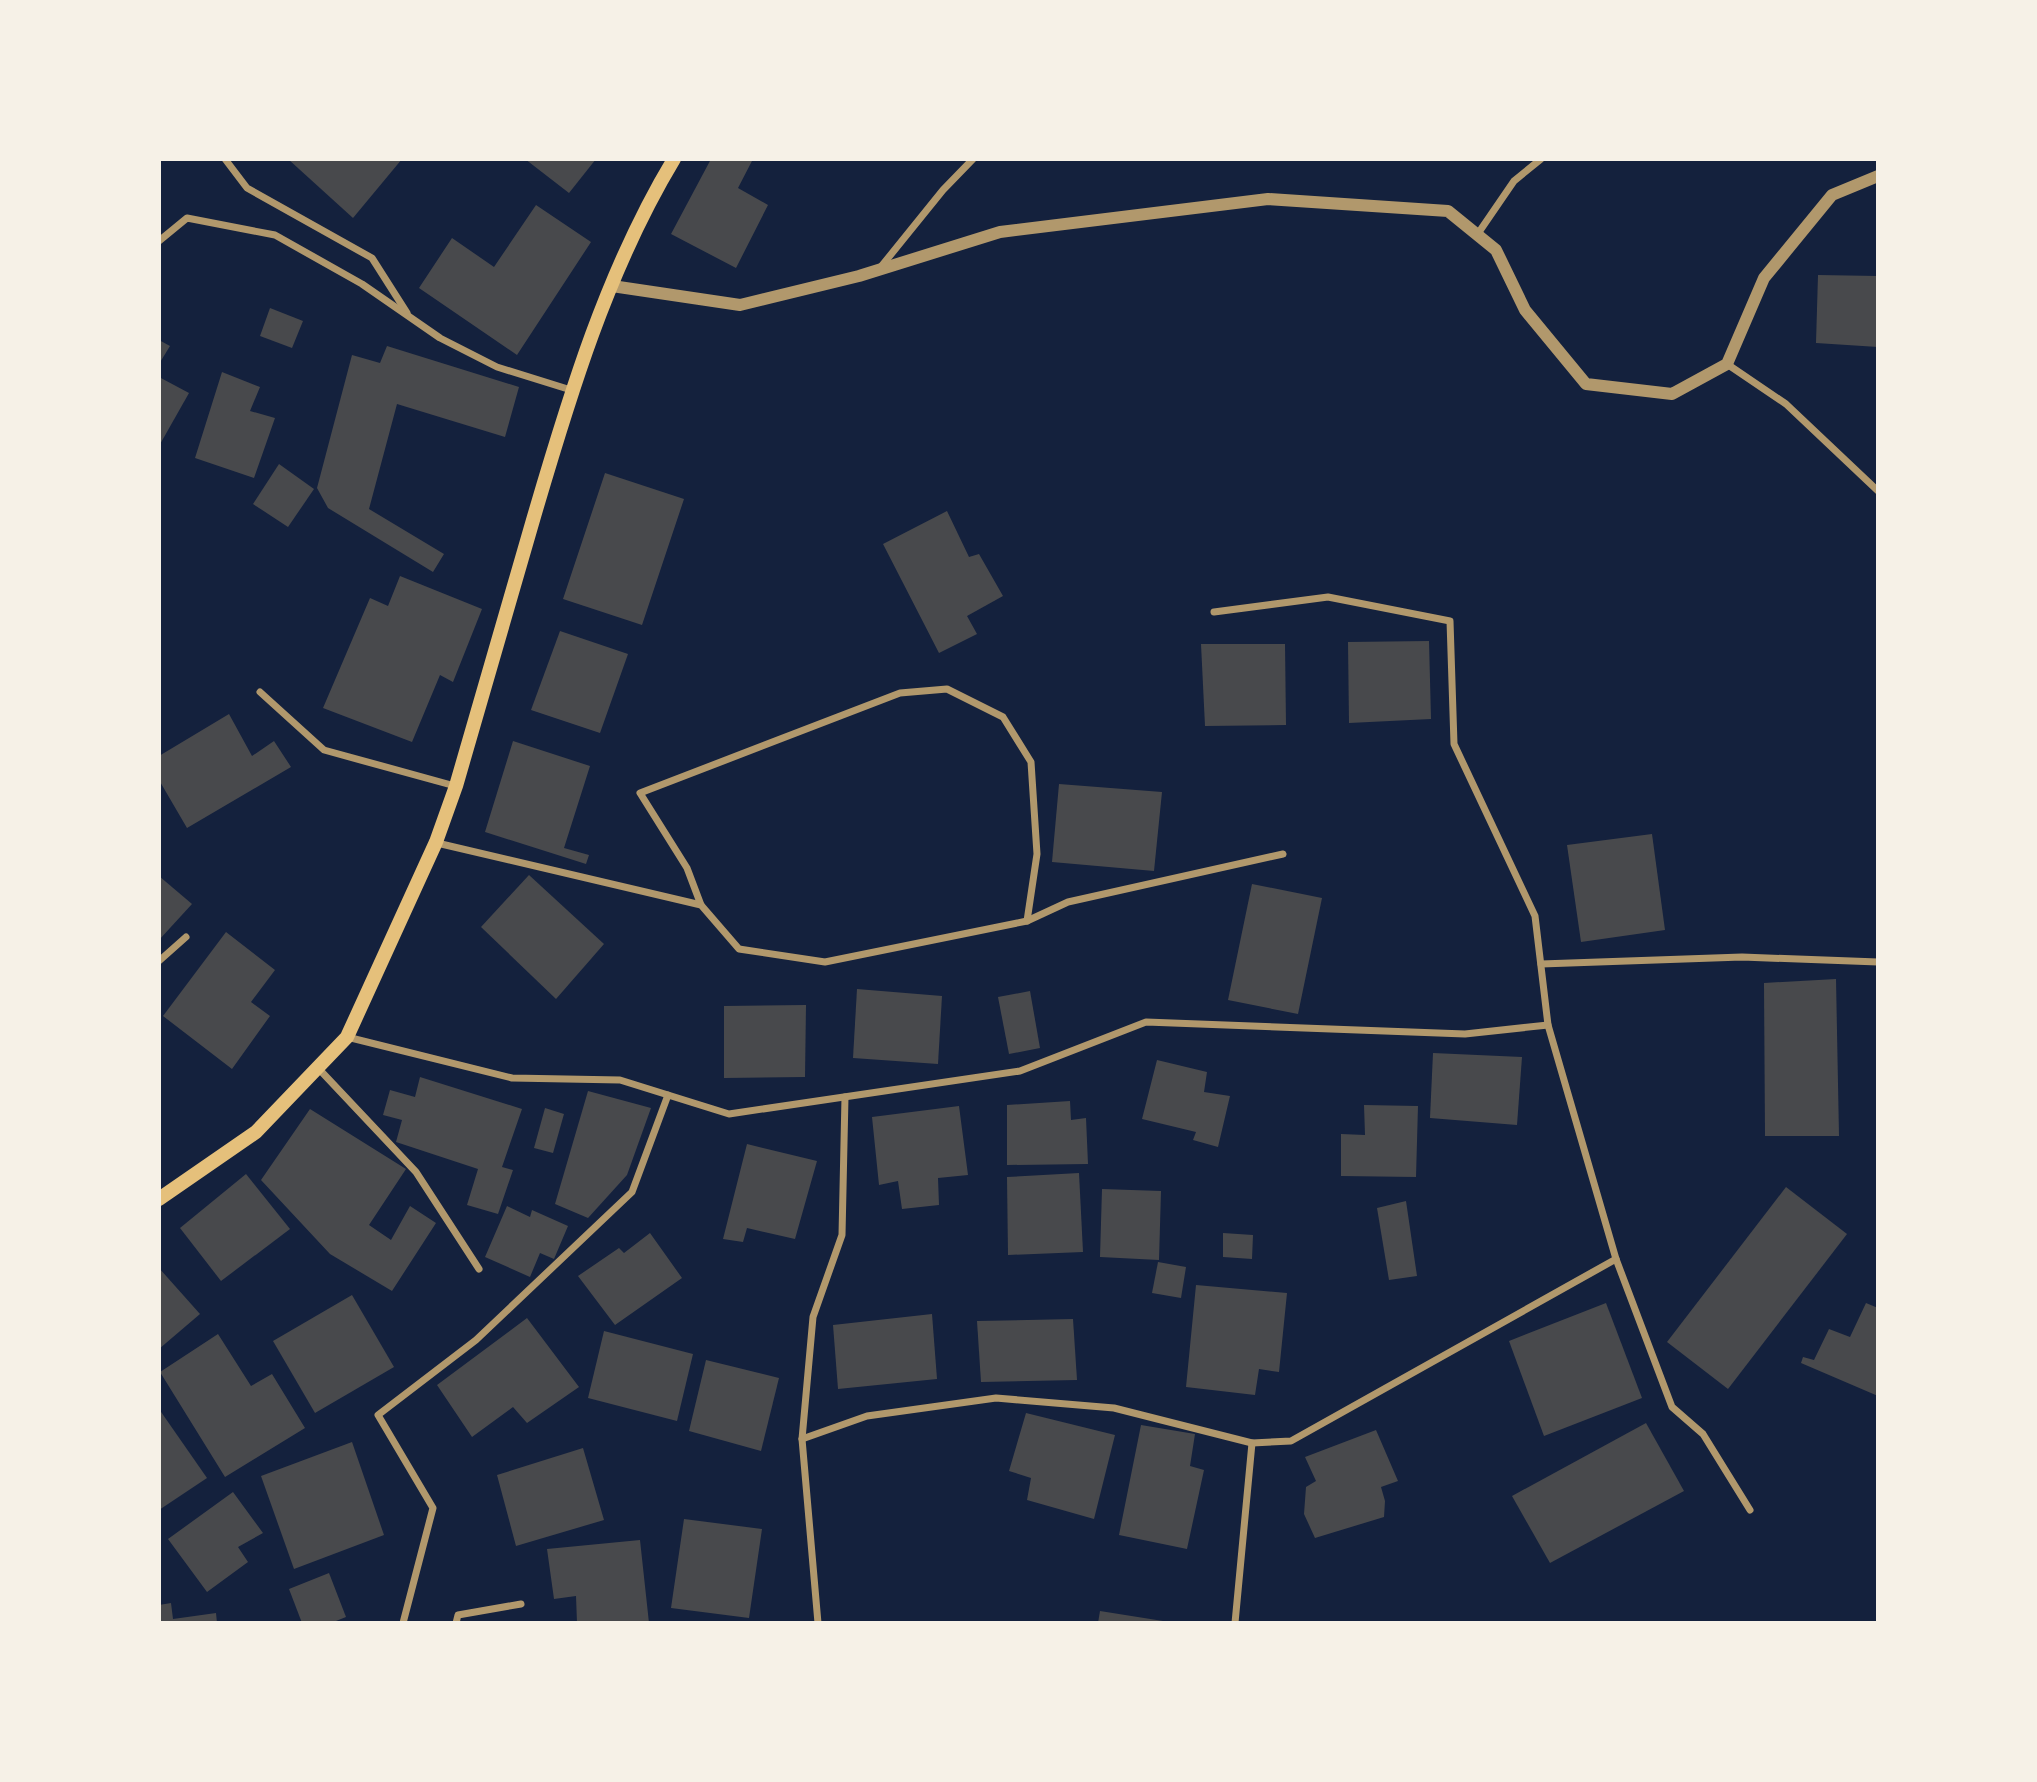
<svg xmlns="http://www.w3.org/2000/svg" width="2037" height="1782" viewBox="0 0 2037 1782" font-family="Manrope,sans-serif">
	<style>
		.building { fill: #48494c }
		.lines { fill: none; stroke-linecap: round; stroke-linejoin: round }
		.minor { stroke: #b1986c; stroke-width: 7 }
		.tertiary { stroke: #b1986c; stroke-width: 12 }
		.secondary { stroke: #e5c07b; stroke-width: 14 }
	</style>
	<rect width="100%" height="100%" fill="#14213d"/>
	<g class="building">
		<path d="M288,159H402L353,218Z"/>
		<path d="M525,159H596L569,193Z"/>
		<path d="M711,159H753L738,188L768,205L736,268L671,234Z"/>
		<path d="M536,205L591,242L517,355L419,288L452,238L494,267Z"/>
		<path d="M1818,275L1878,276V347L1816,343Z"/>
		<path d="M270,308L303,321L292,348L260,336Z"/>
		<path d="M159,340L170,346L159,364Z"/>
		<path d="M387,346L519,387L505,437L397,404L369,509L444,554L433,572L328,508L317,488L352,355L380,363Z"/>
		<path d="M222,372L260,387L250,411L275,418L254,478L195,458Z"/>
		<path d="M159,377L189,393L159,446Z"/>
		<path d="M279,464L314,489L288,527L253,504Z"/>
		<path d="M605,473L684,499L642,625L563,599Z"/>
		<path d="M947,511L969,557L979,554L1003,596L967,616L977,634L939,653L883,544Z"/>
		<path d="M400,576L482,609L453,682L440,675L412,742L323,708L370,598L388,606Z"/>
		<path d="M560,631L628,654L600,733L531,710Z"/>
		<path d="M1429,641L1431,719L1349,723L1348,642Z"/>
		<path d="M1201,644H1285L1286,725L1205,726Z"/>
		<path d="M229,714L252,756L274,741L291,767L187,828L159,780V756Z"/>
		<path d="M513,741L590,766L564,848L589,855L586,864L485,832Z"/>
		<path d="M1059,784L1162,792L1154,871L1052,862Z"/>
		<path d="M1652,834L1665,930L1581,942L1567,845Z"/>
		<path d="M529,875L604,944L556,999L481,927Z"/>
		<path d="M159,876L192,904L159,940Z"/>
		<path d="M1252,884L1322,898L1298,1014L1228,1000Z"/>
		<path d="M226,932L275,970L251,1002L270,1016L232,1069L163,1016Z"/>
		<path d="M1836,979L1839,1136H1765L1764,983Z"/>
		<path d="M857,989L942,996L938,1064L853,1058Z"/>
		<path d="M1030,991L1040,1048L1009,1054L998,997Z"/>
		<path d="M806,1005L805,1077L724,1078V1006Z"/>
		<path d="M1433,1053L1522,1057L1517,1125L1430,1118Z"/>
		<path d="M1157,1060L1207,1072L1204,1092L1230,1096L1218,1147L1193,1140L1196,1132L1142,1119Z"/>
		<path d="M420,1077L522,1109L502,1167L513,1170L498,1214L467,1205L478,1169L396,1142L402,1120L383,1115L390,1090L415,1097Z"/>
		<path d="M588,1091L651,1108L627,1175L588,1218L555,1204Z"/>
		<path d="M1070,1101L1071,1120L1086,1118L1088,1164L1007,1165V1105Z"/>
		<path d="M1364,1105L1418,1106L1416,1177L1341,1176V1134L1365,1135Z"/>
		<path d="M959,1106L968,1175L938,1178L939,1205L902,1209L898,1181L879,1185L872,1117Z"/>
		<path d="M545,1108L564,1114L553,1153L534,1148Z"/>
		<path d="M310,1109L406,1169L369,1225L391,1240L410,1206L436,1223L392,1291L330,1254L261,1180Z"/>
		<path d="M747,1144L817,1161L795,1239L747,1228L743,1242L723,1239Z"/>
		<path d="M1079,1173L1083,1252L1008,1255L1007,1177Z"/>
		<path d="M246,1174L290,1229L221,1281L180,1228Z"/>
		<path d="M1786,1187L1847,1234L1728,1389L1667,1342Z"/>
		<path d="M1102,1189L1161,1191L1159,1260L1100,1257Z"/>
		<path d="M1406,1201L1417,1276L1389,1280L1377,1208Z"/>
		<path d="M507,1206L530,1217L532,1210L568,1226L554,1259L540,1253L530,1277L485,1257Z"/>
		<path d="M650,1233L682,1278L615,1325L578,1276L619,1248L624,1253Z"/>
		<path d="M1223,1233L1253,1235L1252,1259L1223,1257Z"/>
		<path d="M1158,1262L1186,1267L1181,1298L1152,1293Z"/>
		<path d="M159,1268L200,1314L159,1349Z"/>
		<path d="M1196,1285L1287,1293L1279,1372L1259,1369L1255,1395L1186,1387Z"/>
		<path d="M352,1295L394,1367L315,1413L273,1341Z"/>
		<path d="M1606,1303L1642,1398L1544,1436L1509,1341Z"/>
		<path d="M1866,1303L1878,1308V1396L1801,1363L1803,1357L1814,1360L1829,1329L1850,1337Z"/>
		<path d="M932,1314L937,1379L838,1389L833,1325Z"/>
		<path d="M527,1318L579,1387L527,1423L513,1407L472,1437L437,1385Z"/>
		<path d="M1073,1319L1077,1380L981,1382L977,1321Z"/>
		<path d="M604,1331L693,1354L677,1421L588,1398Z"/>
		<path d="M218,1334L251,1386L272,1374L305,1428L225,1477L160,1372Z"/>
		<path d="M706,1360L779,1378L761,1451L689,1431Z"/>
		<path d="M159,1409L207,1478L159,1510Z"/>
		<path d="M1026,1413L1115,1435L1094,1519L1027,1500L1031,1478L1009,1471Z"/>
		<path d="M1646,1423L1684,1491L1550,1563L1512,1496Z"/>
		<path d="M1141,1425L1195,1434L1190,1466L1204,1470L1187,1549L1119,1535Z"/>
		<path d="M1376,1430L1398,1481L1381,1487L1385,1501L1384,1517L1315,1538L1304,1514L1306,1487L1316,1481L1305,1457Z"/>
		<path d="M352,1442L384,1535L294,1569L261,1476Z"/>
		<path d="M583,1448L604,1520L516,1546L497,1475Z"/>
		<path d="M233,1492L263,1533L238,1547L248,1562L207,1592L168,1539Z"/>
		<path d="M684,1519L762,1529L749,1618L671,1608Z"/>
		<path d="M640,1540L649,1623H577L576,1596L554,1599L547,1549Z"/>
		<path d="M329,1573L346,1617L331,1623H302L289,1589Z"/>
		<path d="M171,1603L173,1619L216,1613L217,1623H159V1605Z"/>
		<path d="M1100,1611L1163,1621L1162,1623H1098Z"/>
	</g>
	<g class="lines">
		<g class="minor">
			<path d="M225,159L247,188L372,258L407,313"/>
			<path d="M1477,235L1514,181L1541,159"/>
			<path d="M159,241L187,218L275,235L362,284L440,338L497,367L571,390"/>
			<path d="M880,268L943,190L973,159"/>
			<path d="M1727,364L1786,404L1878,491"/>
			<path d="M1214,612L1328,597L1450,621L1454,744L1535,916L1548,1025L1616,1259L1672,1407L1703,1434L1750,1510"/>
			<path d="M260,692L324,750L455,786"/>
			<path d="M437,843L701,905L739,949L825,962L1027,921L1068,902L1283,854"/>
			<path d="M701,905L687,868L640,793L900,693L947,689L1003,717L1031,762L1037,854L1027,921"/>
			<path d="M159,961L186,937"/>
			<path d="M1541,964L1742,957L1878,962"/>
			<path d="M347,1037L512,1078L620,1080L729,1114L1020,1071L1146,1022L1465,1034L1548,1025"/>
			<path d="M318,1068L416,1172L479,1269"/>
			<path d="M802,1439L867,1416L996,1398L1114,1408L1252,1443L1291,1441L1616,1259"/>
			<path d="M403,1623L433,1508L378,1415L476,1340L632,1192L668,1095"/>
			<path d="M456,1623L458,1615L521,1604"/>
			<path d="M818,1623L802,1439L813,1317L842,1235L845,1097"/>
			<path d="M1235,1623L1252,1443"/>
		</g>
		<path class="tertiary" d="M612,286L740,305L859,276L1000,232L1268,199L1448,211L1496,250L1525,310L1586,384L1672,394L1727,364L1764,278L1832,195L1878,176"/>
		<path class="secondary" d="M159,1199L256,1132L347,1037L436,842L456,786C482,697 507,609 533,520C569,397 607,270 674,159"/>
	</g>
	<rect width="2037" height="1782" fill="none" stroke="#f6f1e7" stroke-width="322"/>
</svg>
